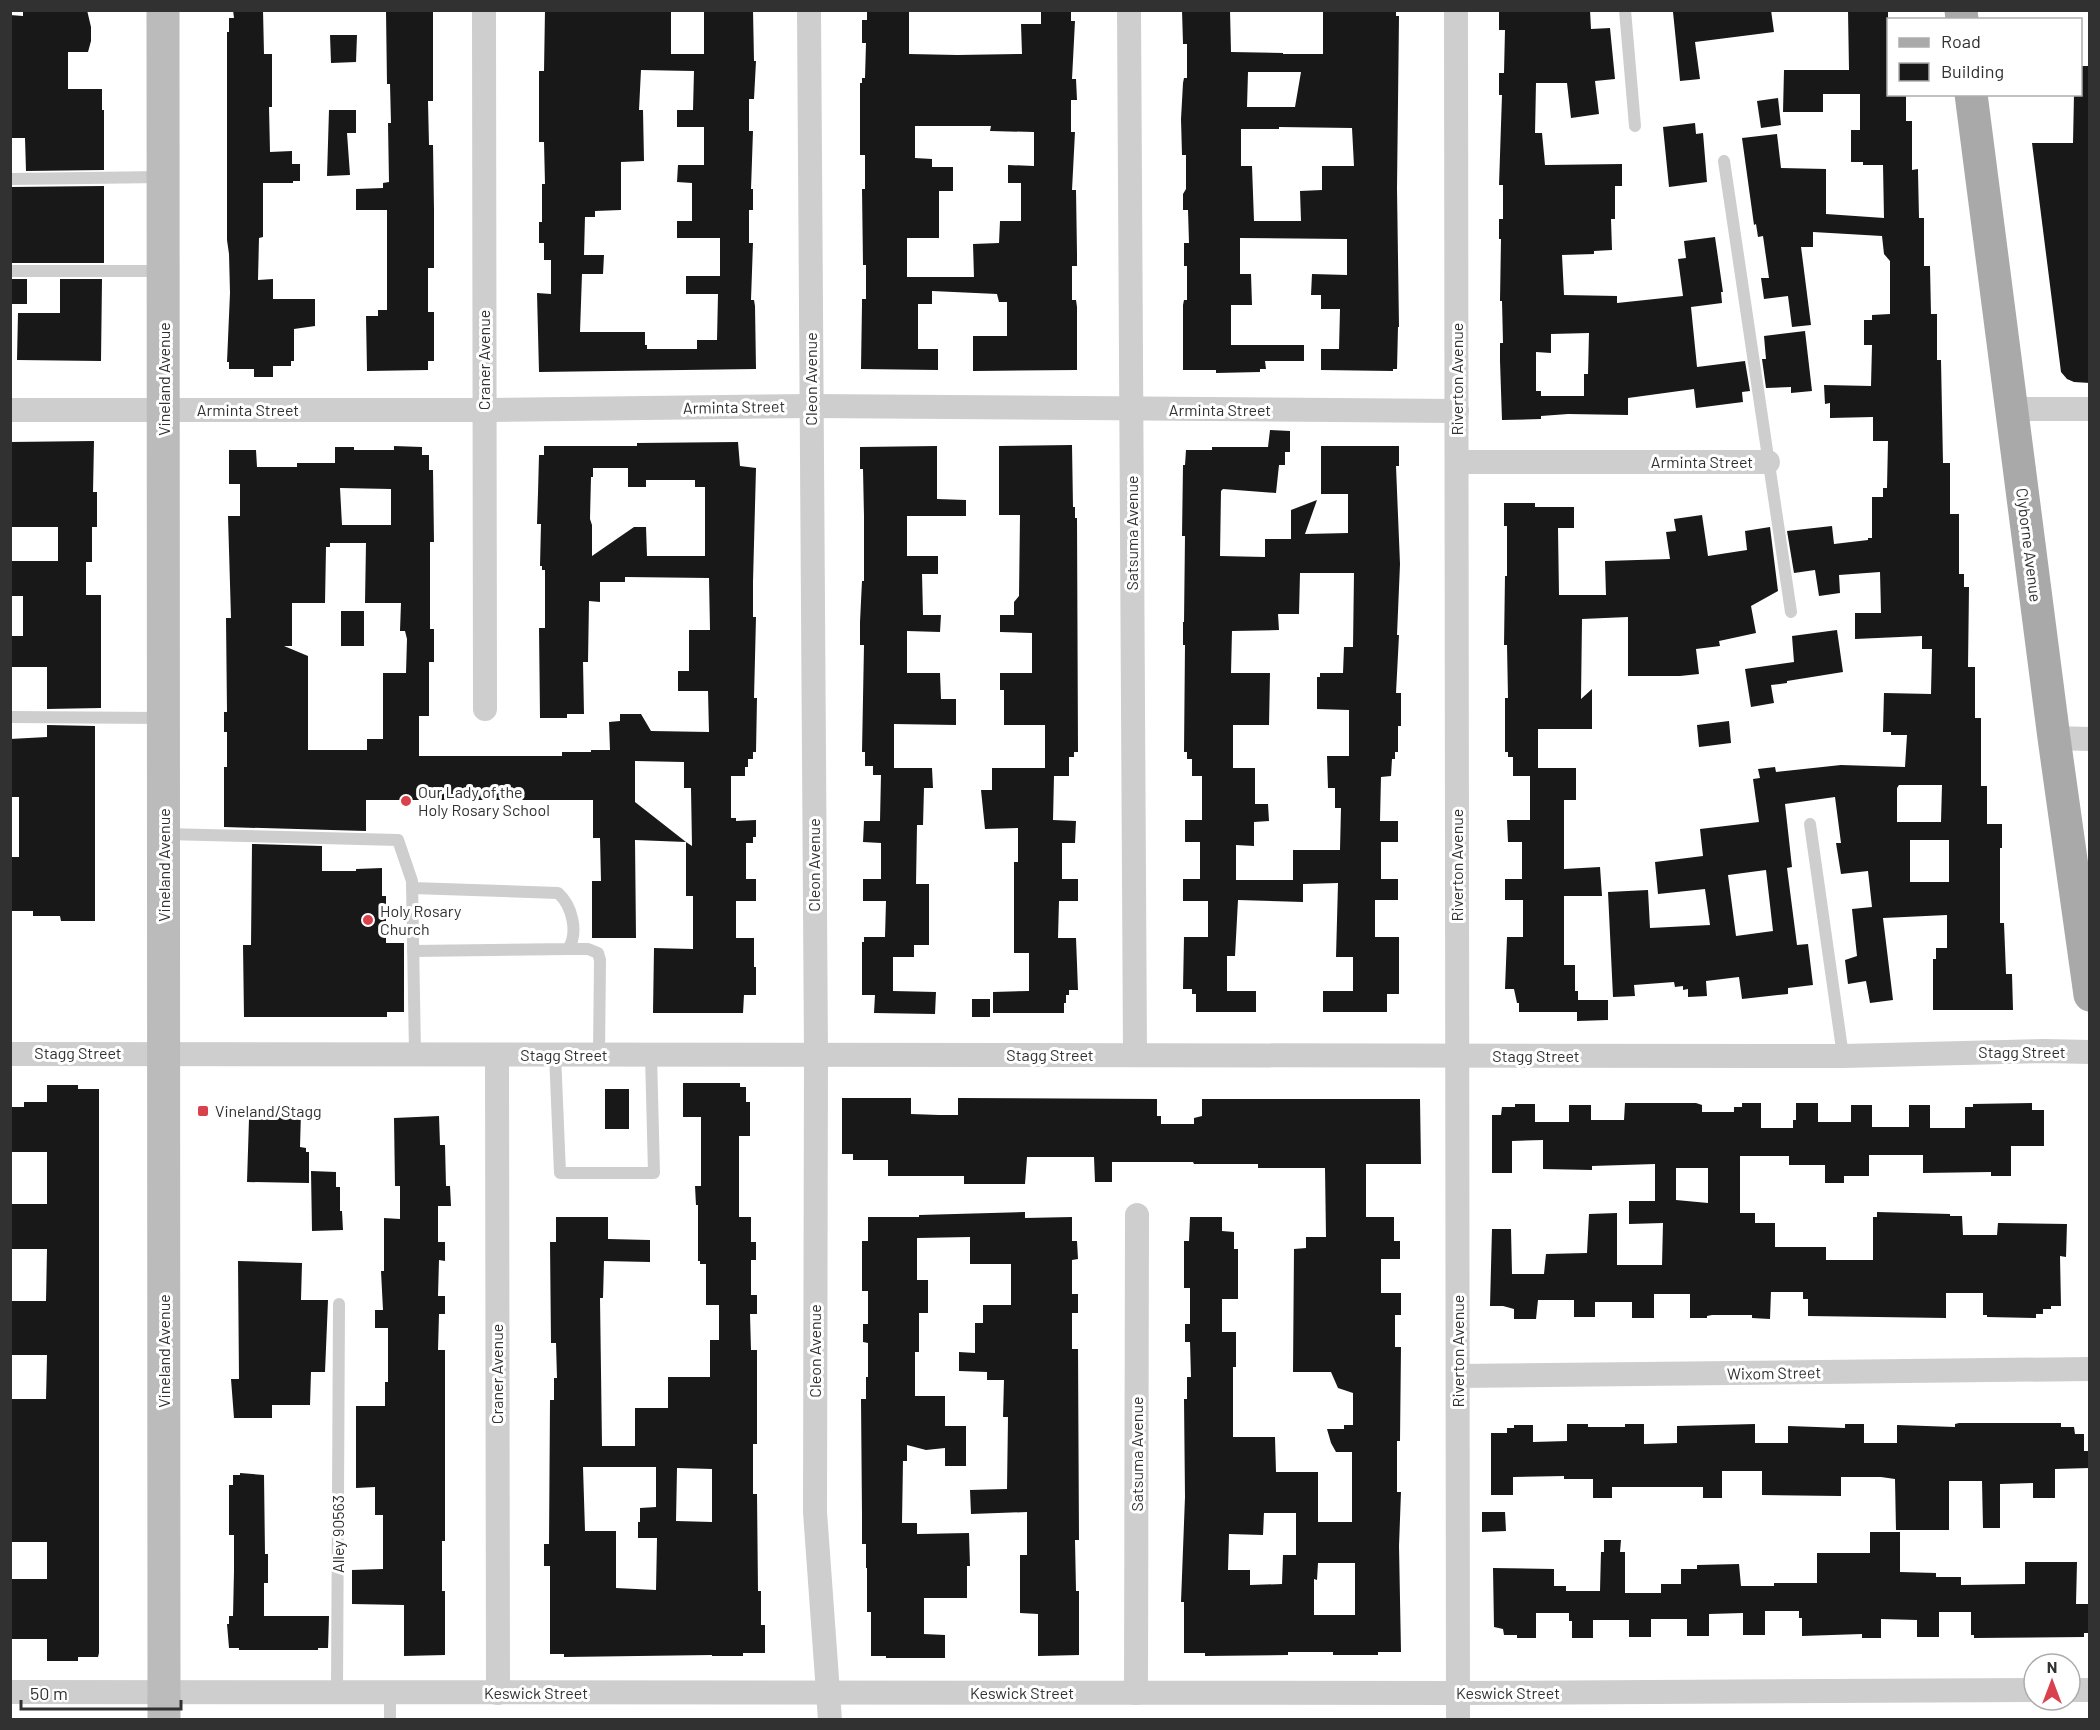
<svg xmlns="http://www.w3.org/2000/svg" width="2100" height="1730" viewBox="0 0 2100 1730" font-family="Barlow,sans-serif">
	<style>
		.building { fill: #181818; fill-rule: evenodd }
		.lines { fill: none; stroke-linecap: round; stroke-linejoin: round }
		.lane { stroke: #cecece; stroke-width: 12 }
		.street { stroke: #cecece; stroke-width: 24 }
		.secondary { stroke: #bbb; stroke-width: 33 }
		.primary { stroke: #a9a9a9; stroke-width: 33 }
		.poi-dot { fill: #d9414c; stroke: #fff; stroke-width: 2 }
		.labels { text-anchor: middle; stroke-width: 6; stroke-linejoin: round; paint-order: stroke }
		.street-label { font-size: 16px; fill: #313131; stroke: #fff }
		.poi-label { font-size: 16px; fill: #313131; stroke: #fff; text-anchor: start }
	</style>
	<rect width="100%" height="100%" fill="#fff"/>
	<g class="building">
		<path d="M23,10H87L91,27V41L88,52H68V89H102V110H104V170L26,171L25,138H10V15L23,16Z"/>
		<path d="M233,10H263L264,54H272V107H269L270,152L292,151V164H300V181H293V183H263V237L259,238L258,280L273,279V299H315V326L294,329V361H291V366H273V377H254V369H229V362H227L230,293L229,254L227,240V32H229V18H234Z"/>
		<path d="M433,10V101H428L429,145H433L434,210V268H428V312H434V361H428V370L367,371L366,316H378V310H387V210H356V189L383,188V183L389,182L388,123H391L390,84H387L386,11Z"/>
		<path d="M545,10H671V54H704V10H753L754,61H756L754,99H749V131H753L751,189H753V210H749V243H753L751,300H754L755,306L756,369L539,372L537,293L551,294V260H544V243H539V222H542V184H545L544,142H539V71H544ZM641,70L694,71L693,110H677V127H704V165H678L677,182L692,183V221H677V238H720V276H686V294H718L717,340H697V349H647V345H645V332H580L582,274H603L604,255H584L585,217H595V211L621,210V162L644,161L643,110H639Z"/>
		<path d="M867,10H909V54L957,55L1022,54L1021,24H1041V10H1071V21H1075L1072,79H1076L1077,100H1071V132H1075L1072,190H1076L1077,254V266H1072V300H1076L1077,307V370L973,371V336H1007V302H999L997,294L932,291V304H918V349H938V370L861,369L862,304V299H866V265H863L862,189H865V155H860V83H862V78H865L866,43H862V20H867ZM915,126H991L990,131L1034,132V166L1008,165V183H1021V221H1000L999,243L973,244L974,277H907V238H939V191H953V167H932V159L915,158Z"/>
		<path d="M1182,10H1230L1231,52L1283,53V54H1323V10H1396V16H1399L1397,188L1399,327H1398L1397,369H1393V371L1321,370V349H1339L1340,309H1321V295H1311L1312,274L1347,275V239L1240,238V274H1251L1252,305H1231V345H1304V361H1265L1266,369H1260V372L1216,373V370H1183V305L1184,300H1187V266H1184V243H1189L1188,210H1183V194L1186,189V155H1182L1181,119L1183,83L1184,78H1187V44H1183ZM1248,72H1301L1295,107H1247ZM1279,127L1352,128L1354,166H1322V190L1300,191L1301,221H1254L1252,166H1241V129H1279Z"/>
		<path d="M1499,10H1590L1591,29L1610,28L1615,79L1595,81L1599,114L1571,118L1567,83H1536L1535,133H1542L1545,165L1622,164V186H1615V219H1611L1612,250L1594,251V254L1562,255L1564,295L1617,296V303L1683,296L1678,259L1686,258L1684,241L1715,237L1723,292H1721L1722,303L1691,307L1697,367L1745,361L1750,391L1742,392L1743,402L1696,408L1694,389L1628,398V415L1568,414L1541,416V419L1502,420L1500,361V343H1503L1502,301H1500L1501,239H1499V219H1503V185H1499L1502,95H1499V73H1504L1505,30H1499ZM1589,333L1588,374H1584V396H1541V391H1536V352L1551,353V334Z"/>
		<path d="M1684,10H1771L1774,32L1695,42L1700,79L1680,81L1673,12Z"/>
		<path d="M1848,10H1888V94H1906V121H1912V170L1918,169V172L1919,218H1924V266H1930L1931,314H1937V360H1941L1943,463H1950V514H1959V574H1964V587H1969L1968,667H1975V718H1981V786H1987V824H2002V848H2000V923H2004L2006,974H2012L2013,1010H1933V959H1936V948H1947V915L1883,918L1893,1000L1870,1003L1866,981L1848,984L1845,960L1857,956L1852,909L1872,907L1868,871L1841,874L1836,843H1841L1835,797L1785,804L1792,867L1787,868L1797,945L1808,944L1813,985L1788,988V994L1742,999L1739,977L1706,981L1707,996L1688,997V989L1683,990V986L1675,987L1674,982L1634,985L1635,996L1613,997L1608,892L1648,890L1650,928L1710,925L1705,889L1658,894L1655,862L1703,856L1700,829L1759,822L1753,779L1760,778L1758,769L1775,767L1776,772L1841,765L1905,767L1907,735H1891V732H1883L1884,693L1931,694L1932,649H1922V636L1855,639V613H1881L1880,572L1839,575L1840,593L1819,596L1815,570L1794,573L1787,531L1832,526L1834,544L1868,540V538H1872V497H1883V488H1887L1888,441H1873V417L1830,418V403L1825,404L1824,385L1871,386L1872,345H1864V320H1872V315L1890,314V261L1884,254L1882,236L1813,232V247H1801L1811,325L1792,327L1788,296L1764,299L1761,278H1769L1763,236L1758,237L1756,224L1754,225L1742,138L1777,134L1781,168L1826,169V214L1884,218L1883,165H1863V162H1851V130H1860V94H1823V112H1783L1784,70H1849ZM1899,785H1942L1941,822H1897V788ZM1910,840H1949V882H1910ZM1766,870L1773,931L1736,936L1728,875Z"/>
		<path d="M330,35H357L356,62L331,63Z"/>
		<path d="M2080,66H2090V383L2074,382L2067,379L2061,372L2032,143H2073L2074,94H2080Z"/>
		<path d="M1778,98L1781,125L1761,128L1757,101Z"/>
		<path d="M329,110H356V133H347L350,175L327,176Z"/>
		<path d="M1695,123L1696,134L1703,133L1707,182L1669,187L1663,127Z"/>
		<path d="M104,186V263H10V187Z"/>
		<rect x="10" y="279" width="17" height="25"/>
		<path d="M60,279H102L101,361L17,360L18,313H60Z"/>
		<path d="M1805,331L1812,391L1791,393V387L1766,388L1762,359H1766L1764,336Z"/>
		<path d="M1270,430L1290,431V452H1285V465H1279L1276,493L1223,489L1221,491L1220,556L1265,557V539H1291V510L1317,500L1305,534L1348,533V494H1321V446H1399V466H1396L1400,564L1397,635H1399L1396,693H1401V726H1398V752H1395V759H1392L1391,776L1381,777L1380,821H1398V842H1381V879H1398V900H1375V937H1399V994H1387V1012H1323V991H1353V957H1336L1338,883L1303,884V902L1238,900L1235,956H1227V991H1256V1012H1196V994H1192V989H1183L1184,937H1208V901H1183V879H1200V842H1185V820H1202V776H1192V759H1187V752H1184L1185,645H1183V622H1184L1185,536H1182L1183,465H1185L1186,450H1212V447H1268ZM1300,573H1354L1353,647H1344L1343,673H1320V677H1317V709L1349,710V756H1327L1328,788H1335V808H1341L1340,850H1293V880H1236V845L1254,846V822L1269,821L1268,804H1255V768H1233V725H1269L1270,673H1231L1232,631L1279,630L1278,614H1299Z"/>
		<path d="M94,441L93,492H97V527H92V562H86V595H101V708L47,709V667H10V636H23V596H10V561H58V527H10V442Z"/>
		<path d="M738,442L740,466L756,468L753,582V617H756L754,698H757L756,752H753V759H748V767H745V776H731V818H736V821L756,820V837H753V843H746V879H756V901H736V938H754V967H756V995H744L743,1013H653L654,948L693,949V896H686V842L692,846L691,788H684V762L635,761V802L686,842L635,840L636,938H592V881H601L600,838H593V800H366V831L224,827V767H227V732H224V712H227L226,618H231L228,516H240V484H229V450H256L257,467H297V463H335V447H354V450H394V446L422,447V455H429V470H433L434,542H430V629H434V662H429V716H419V756H562V752H591V750H610L609,722L620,721V714H641L651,731L709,732L708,691H678V671H689V630H710L709,578L625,577V582H600V602L589,601L588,662H583L584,714H567V718H540L539,628H545V570H542V566H540L541,524H537L538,493L539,455H544V446H637V443ZM593,468H628V487H646V480H695V487H705V556H647L646,527H634L592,556V525L590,519L591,477H593ZM340,488L391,489V525H342ZM330,543H366L365,603H401L400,631H405L407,639L406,673H383V739H367V750H308V656L284,646H292V603H325L326,547H330Z"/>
		<path d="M1072,445L1073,507H1075V518H1077L1078,752H1074V757H1069V776H1054L1053,820L1076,821L1075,843H1062V879H1078V901H1059L1058,938H1076L1078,990H1069V995H1066V1003H1064V1013H993V992L1029,991V953H1014V862H1018V828L985,829L981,790H992V768H1045V725H1004V690H1000V673H1032V633L1000,632V615H1014V602L1019,596L1020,515H999V446Z"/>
		<path d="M937,446V499L966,500V516H907V556H938V574H922L923,615H941L940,632L907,631V673H940L941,699H956V725L894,724V768H932L933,788H924L923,825H917L916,884H929V945H914V957H893V991L936,992L935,1014L874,1013L875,995H862V942H864V937H885L886,901H863V879H881V843L863,842L864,821H880L881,775H873V766H865V752H862L864,645H860V622L862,581H864V516L863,469H860V447Z"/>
		<path d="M1504,503H1535V507H1574V528H1558L1559,595H1606L1605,561L1670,559L1666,532L1676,531L1674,519L1702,515L1708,556L1747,550L1745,531L1770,527L1778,591L1751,606L1756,633L1719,641L1720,646L1696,649L1699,674L1680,676H1628V617L1582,619L1581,699L1592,689V729H1538V768H1576V800H1564V869L1600,867L1602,896H1564V965H1575V991H1578V1000H1608V1020L1577,1021V1012H1519V1003H1517L1514,989H1505L1507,937H1523V900H1505V879H1522V842H1508L1507,820H1530V776H1513V757H1508V752H1505V698H1508L1507,645H1504L1505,576H1507V526H1504Z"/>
		<rect x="341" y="611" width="23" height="35"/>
		<path d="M1837,630L1843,672L1787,681V683L1771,685L1774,703L1751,707L1745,669L1794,662L1792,636Z"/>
		<path d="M1729,721L1731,743L1699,747L1697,725Z"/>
		<path d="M47,725L95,726V921H61L60,916H33V911H10V857H19V797H10V739L47,737Z"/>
		<path d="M252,844L322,846V871H356V869L382,868V896H386V943H404V1012H387V1017H244L243,945H251Z"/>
		<rect x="972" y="999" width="18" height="18"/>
		<path d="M683,1083H740V1087H746V1102H750V1136H739V1217H751V1242H756V1260H751V1295H757V1314H750L751,1350H757V1444H753V1494H757L758,1591H761V1625H765V1653H743V1656H712V1655L564,1657V1654H550V1566H544V1544H549L550,1400H554V1378H557L556,1343H551L550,1242H556V1217H608V1239L650,1240V1262L604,1261L603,1298H600L602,1446H635V1408H668V1377H710V1340H719V1305H706V1264H700V1261H698V1205H696L695,1186H701V1117H683ZM583,1467H656V1507L640,1508V1522H638V1538H657L656,1590L616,1588V1531H585ZM677,1468L712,1469V1522L676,1521Z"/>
		<path d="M47,1085H78V1089H99V1653L98,1657H78V1661H47V1639H10V1579H47V1542H10V1399H46L47,1355H10V1301H46L47,1249H10V1204H47V1152H10V1107H24V1102H47Z"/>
		<rect x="605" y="1089" width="24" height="40"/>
		<path d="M842,1098H911V1114L939,1115H958V1098L1157,1099V1116H1161V1124H1194V1118L1202,1116V1099H1420L1421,1164H1366V1217H1394V1241H1400V1259H1381V1293H1401V1315H1395V1347H1401L1400,1441H1397V1492H1401L1399,1546L1401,1652H1378V1655H1333V1652H1288V1655L1205,1656V1653H1184V1602H1181L1185,1497L1184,1399H1187V1377H1191L1190,1342H1185V1324H1190V1288H1184V1241H1189L1190,1217H1222V1231L1234,1232V1249H1238V1299H1222V1332H1236V1367H1233V1437H1275L1276,1472H1318V1522H1352V1452H1336L1331,1443L1327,1429H1344V1425H1353V1393L1338,1388L1331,1372H1293L1294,1249L1306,1248V1237H1326L1325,1168H1258V1164H1194L1193,1162H1112V1182H1095L1094,1157H1027L1025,1184H964V1176H888V1160H853V1154H842ZM1264,1513H1296V1555H1283L1282,1584L1250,1585V1570H1228L1229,1534L1263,1535ZM1318,1563H1355V1615H1314V1579L1317,1580Z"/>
		<path d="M1625,1103H1696L1702,1105V1112H1734V1107H1742V1103H1761V1128H1793V1120H1796V1103H1818V1122H1851V1105H1872V1127H1909V1105H1930V1128H1965V1107H1973V1104L2032,1103V1110H2044V1146H2011V1176H1991V1172L1923,1173V1155H1869V1176H1844V1183H1825V1165H1789V1156H1740V1213H1755V1223H1775V1247H1826V1260H1873V1217H1877V1212L1950,1214V1216H1962L1963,1235H1997L1998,1223L2067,1224L2066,1257L2060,1256L2061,1306H2051V1309H2043V1314H2036V1318L1987,1317V1315H1983V1293H1946V1318L1808,1316V1299H1803V1292H1771L1770,1319L1752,1318V1315H1712L1707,1316V1318H1690V1294H1654V1318H1632V1302H1595V1317H1574V1300H1538L1536,1319H1514V1309L1503,1306H1490L1492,1229H1511L1512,1274H1544L1546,1254L1587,1253L1589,1214L1617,1213V1265H1662L1663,1223L1629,1224V1201H1655V1164L1592,1166V1170L1543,1169V1140L1512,1141V1173H1492V1115H1501L1502,1107H1515V1104H1535V1122H1569V1105H1591V1120H1624ZM1676,1168H1708V1203L1676,1200Z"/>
		<path d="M268,1112H301L300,1147L306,1148V1152H309V1183L247,1182L249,1119H268Z"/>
		<path d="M439,1116L440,1145H445L446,1186H450L451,1206H438V1242H445V1261L439,1260L438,1296H445V1314H439L438,1350H445V1541H442V1591H445V1655L404,1656V1605L352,1604V1570L383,1569V1515H375V1487L356,1488V1406H385V1382H388V1328H375V1310H383L381,1271H384V1218L400,1219V1186H395L394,1118Z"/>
		<path d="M311,1171L336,1172V1187H340V1211H342L343,1230L312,1231Z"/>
		<path d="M1025,1212V1218L1072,1217V1241H1077L1078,1259L1072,1260V1294H1078V1313H1072V1349H1078L1079,1540H1075L1076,1591H1079V1655L1038,1656V1614L1020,1613V1555H1027V1512L971,1514L970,1490L1007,1489L1008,1417H1003L1004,1380H987V1372L959,1371V1352L975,1353V1323H983V1305H1011V1264H970V1237L917,1238V1280H928V1313H919V1352H915V1396H945V1426H966V1466H945V1448L926,1450L907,1445V1461H903L902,1523H917V1534L969,1533L970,1566H967V1598H924V1634L945,1635V1658H886V1656H871V1612H867V1568H866V1544H862V1515L861,1399H866V1377H868V1343L863,1342V1324H868V1291H862V1241H868V1217H919V1215Z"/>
		<path d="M238,1261L302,1263L301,1300H328L325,1372H311L310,1405H272V1418H234L231,1379H239Z"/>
		<path d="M1959,1423H2061V1427H2074L2075,1434H2084V1451H2090V1468L2055,1469V1498H2033V1483L2000,1484V1528H1983L1982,1481H1949V1530H1896L1895,1479L1881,1477H1841V1496L1762,1495V1471H1722V1498H1703V1487H1612V1498H1593V1479H1564V1476L1513,1477V1495H1491V1433H1507V1428H1514V1425H1533V1442L1567,1441V1424H1588V1427H1625V1424H1644V1444L1677,1443V1426L1755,1424V1443H1788V1426L1845,1428V1424H1864V1443H1897V1425L1955,1427V1424Z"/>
		<path d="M240,1473L264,1475L265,1554H268V1583H264V1616H329L328,1648H318V1650H239V1648H229L227,1624H229V1616H233L234,1571V1535H229V1485H233V1475H240Z"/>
		<path d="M1482,1512H1505L1506,1531L1482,1532Z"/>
		<path d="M1870,1532H1900V1572L1936,1573V1577H1961V1585L2025,1584V1562H2077L2076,1604H2090L2089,1633H2084V1637L1974,1638V1635H1971V1612H1939V1637H1917V1620L1881,1619V1638H1862V1634L1802,1636V1618H1799V1611H1765V1635H1743V1613L1709,1614V1636H1687V1619H1651V1637H1629V1620H1593V1638H1572V1621H1569V1613H1536V1638H1517V1635H1504L1503,1629L1494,1627L1493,1568L1554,1569V1586H1566V1591H1600L1601,1552H1604V1540H1621L1620,1552H1625V1593H1661V1584H1681V1569H1697V1565L1739,1564L1741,1586H1774V1583H1817V1553H1870Z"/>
	</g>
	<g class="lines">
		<g class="lane">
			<path d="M1625,10L1635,126"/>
			<path d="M1724,161L1791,612"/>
			<path d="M10,179L162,177"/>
			<path d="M10,271H162"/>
			<path d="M10,717L162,718"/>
			<path d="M1810,824L1843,1056"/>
			<path d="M165,834L398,840L412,881L415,1054"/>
			<path d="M412,888L558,893C572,905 579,933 568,949L413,951"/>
			<path d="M568,949H588L598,953L600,960L599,1054"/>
			<path d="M555,1054L560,1173H654L651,1055"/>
			<path d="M337,1692L339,1304"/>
			<path d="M390,1720V1692"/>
		</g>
		<g class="street">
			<path d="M484,10L485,709"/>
			<path d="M809,10L816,1055L815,1512L830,1720"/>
			<path d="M1129,10L1135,1055"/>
			<path d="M1456,10L1458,1720"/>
			<path d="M2012,409H2090"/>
			<path d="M10,410H484L811,406L1457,411"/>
			<path d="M1457,462H1768"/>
			<path d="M2054,738L2090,739"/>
			<path d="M10,1054L1843,1056L2044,1051L2090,1052"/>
			<path d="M497,1055L498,1693"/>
			<path d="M1458,1376L2090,1369"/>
			<path d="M2070,1690H2090"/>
			<path d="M10,1692L1458,1693L2034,1690"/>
			<path d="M1136,1693L1137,1215"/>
		</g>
		<path class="secondary" d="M163,10L164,1720"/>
		<g class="primary">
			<path d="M1961,10L1962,20"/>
			<path d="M1971,94L2054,738L2090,995"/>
		</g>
	</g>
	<g class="poi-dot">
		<circle cx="406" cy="801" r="6"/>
		<circle cx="368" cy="920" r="6"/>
		<rect x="197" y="1105" width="12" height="12" rx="3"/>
	</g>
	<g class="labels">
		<g class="street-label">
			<text transform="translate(484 360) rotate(-90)" y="6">Craner Avenue</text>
			<text transform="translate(164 379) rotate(-90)" y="6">Vineland Avenue</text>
			<text transform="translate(811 379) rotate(-90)" y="6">Cleon Avenue</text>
			<text transform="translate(1457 379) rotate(-90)" y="6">Riverton Avenue</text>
			<text transform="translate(734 407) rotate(-1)" y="6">Arminta Street</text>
			<text x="248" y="416">Arminta Street</text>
			<text x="1220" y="416">Arminta Street</text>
			<text x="1702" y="468">Arminta Street</text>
			<text transform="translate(1132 533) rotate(-90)" y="6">Satsuma Avenue</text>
			<text transform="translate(2029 545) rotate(83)" y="6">Clyborne Avenue</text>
			<text transform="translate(164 865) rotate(-90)" y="6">Vineland Avenue</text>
			<text transform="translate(814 865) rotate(-90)" y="6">Cleon Avenue</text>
			<text transform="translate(1457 865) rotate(-90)" y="6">Riverton Avenue</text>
			<text x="2022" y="1058">Stagg Street</text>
			<text x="78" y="1059">Stagg Street</text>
			<text x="564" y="1061">Stagg Street</text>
			<text x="1050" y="1061">Stagg Street</text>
			<text x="1536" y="1062">Stagg Street</text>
			<text transform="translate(164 1351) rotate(-90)" y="6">Vineland Avenue</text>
			<text transform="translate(815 1351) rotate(-90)" y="6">Cleon Avenue</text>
			<text transform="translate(1458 1351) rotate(-90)" y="6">Riverton Avenue</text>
			<text transform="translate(1774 1373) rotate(-1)" y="6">Wixom Street</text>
			<text transform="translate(497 1374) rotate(-90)" y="6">Craner Avenue</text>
			<text transform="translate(1137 1454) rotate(-90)" y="6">Satsuma Avenue</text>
			<text transform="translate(338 1534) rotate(-90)" y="6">Alley 90563</text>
			<text x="536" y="1699">Keswick Street</text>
			<text x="1022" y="1699">Keswick Street</text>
			<text x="1508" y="1699">Keswick Street</text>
		</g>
		<g class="poi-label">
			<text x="418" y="798">Our Lady of the<tspan x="418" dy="18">Holy Rosary School</tspan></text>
			<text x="380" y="917">Holy Rosary<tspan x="380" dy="18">Church</tspan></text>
			<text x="215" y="1117">Vineland/Stagg</text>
		</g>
	</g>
	<rect width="2100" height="1730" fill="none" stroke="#313131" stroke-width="24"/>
	<rect x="1887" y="18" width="195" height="78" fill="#ffffff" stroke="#adadad" stroke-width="1.5"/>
	<rect x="1899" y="38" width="30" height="9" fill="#a9a9a9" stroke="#adadad" stroke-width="1.5"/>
	<text x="1941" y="48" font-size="18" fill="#313131">Road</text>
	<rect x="1899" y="63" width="30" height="18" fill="#181818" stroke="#adadad" stroke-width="1.5"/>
	<text x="1941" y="78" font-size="18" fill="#313131">Building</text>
	<g transform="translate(2052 1682)"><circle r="28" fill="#ffffff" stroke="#adadad" stroke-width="1.5"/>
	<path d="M0-4.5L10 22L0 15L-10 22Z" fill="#d9414c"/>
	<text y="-9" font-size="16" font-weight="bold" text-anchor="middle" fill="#313131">N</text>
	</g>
	<path d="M21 1700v9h160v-9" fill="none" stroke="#313131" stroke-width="3"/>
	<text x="30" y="1700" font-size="18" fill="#313131" stroke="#ffffff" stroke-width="4.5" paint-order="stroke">50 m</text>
</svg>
